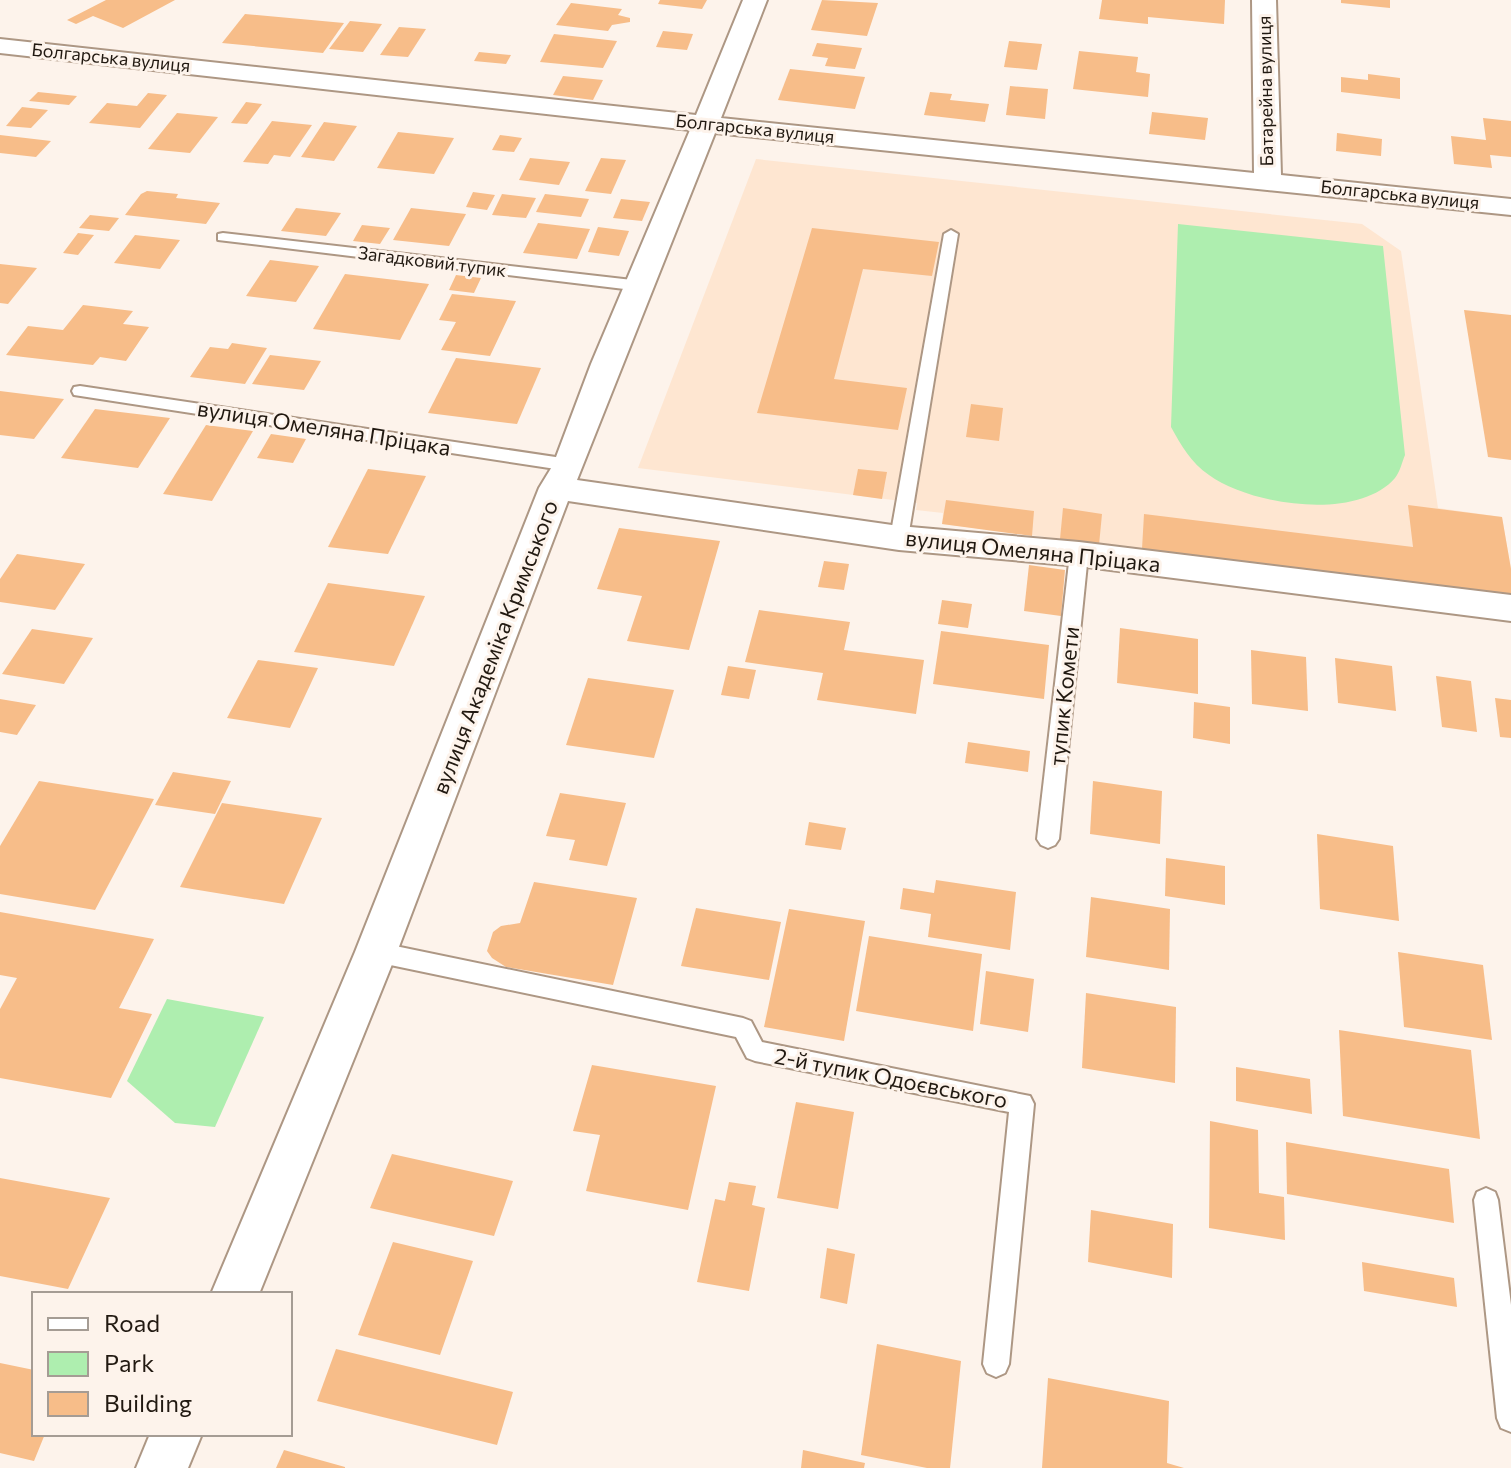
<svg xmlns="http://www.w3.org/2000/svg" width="1511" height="1468" viewBox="0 0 1511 1468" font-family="Commissioner,sans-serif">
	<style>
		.built { fill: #fee6d1 }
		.green { fill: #aeeeaf }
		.building { fill: #f7bd89 }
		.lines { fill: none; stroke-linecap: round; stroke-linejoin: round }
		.lane-casing { stroke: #ad9784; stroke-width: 4 }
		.street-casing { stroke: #ad9784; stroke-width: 4 }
		.lane { fill: #fff; fill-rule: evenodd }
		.street { fill: #fff; fill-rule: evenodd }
		.labels { text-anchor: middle; stroke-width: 6; stroke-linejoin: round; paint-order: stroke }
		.far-street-label { font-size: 18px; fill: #211911; stroke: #fdf3eb }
		.street-label { font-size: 22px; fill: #211911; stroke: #fdf3eb }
	</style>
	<rect width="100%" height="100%" fill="#fdf3eb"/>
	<path class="built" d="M756,159L1362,224L1401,251L1438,508L1502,517L1511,569V596L942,524L943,513L916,510L917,503L638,468Z"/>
	<g class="green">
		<path d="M1178,224L1383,246L1405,455C1402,462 1400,472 1395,478C1357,522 1250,505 1209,475C1191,463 1181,445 1171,427Z"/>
		<path d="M167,999L264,1017L215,1127L175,1123L127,1081Z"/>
	</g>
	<g class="building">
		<path d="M106,0H175L123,28L93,16L76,24L67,20Z"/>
		<path d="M660,0H707L702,9L658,4Z"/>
		<path d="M822,0L878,3L867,36L811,30Z"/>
		<path d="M1102,0H1225L1224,24L1148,17V24L1099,19Z"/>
		<path d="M1341,0H1390V8L1341,3Z"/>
		<path d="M571,3L622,9L618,15L630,18V22L612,25L608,31L556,25Z"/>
		<path d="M245,14L344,23L323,53L222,43Z"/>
		<path d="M350,21L382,24L363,52L329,49Z"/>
		<path d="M399,27L426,29L408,57L380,55Z"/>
		<path d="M663,31L693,34L687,50L656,47Z"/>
		<path d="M554,34L617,41L603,68L540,62Z"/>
		<path d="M1009,41L1042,44L1037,70L1004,67Z"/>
		<path d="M817,43L862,48L855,69L825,66L828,58L812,56Z"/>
		<path d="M1079,51L1138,57L1136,72L1150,74L1148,97L1073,89Z"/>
		<path d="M479,52L511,55L506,64L474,61Z"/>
		<path d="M790,69L865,77L855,109L778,100Z"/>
		<path d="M1368,74L1400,78V99L1341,92V77L1368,80Z"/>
		<path d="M563,76L603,80L593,100L553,95Z"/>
		<path d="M1010,86L1048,89L1045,119L1006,115Z"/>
		<path d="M38,92L77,96L69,105L29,101Z"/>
		<path d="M930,92L952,94L950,100L989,104L985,122L924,115Z"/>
		<path d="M148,93L167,95L140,128L89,123L107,103L137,106Z"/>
		<path d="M246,102L262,104L247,124L231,123Z"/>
		<path d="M22,107L48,110L31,128L6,126Z"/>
		<path d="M1152,112L1208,118L1205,140L1149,134Z"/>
		<path d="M177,113L218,117L190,153L148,149Z"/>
		<path d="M1483,118L1511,121V157L1490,155L1492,168L1454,164L1451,136L1486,140Z"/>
		<path d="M272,121L312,125L290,157L274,155L268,164L243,162Z"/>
		<path d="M324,122L357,126L334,161L301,157Z"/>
		<path d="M398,132L454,138L434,174L377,168Z"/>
		<path d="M1337,133L1382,139L1381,156L1336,151Z"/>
		<path d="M0,135L51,141L36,157L0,153Z"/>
		<path d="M500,135L522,138L514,152L492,150Z"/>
		<path d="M530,158L570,162L559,185L519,180Z"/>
		<path d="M601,158L626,160L611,194L585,191Z"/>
		<path d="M147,191L178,194L176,198L220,203L206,224L125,215L141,194Z"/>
		<path d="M473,192L495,195L487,210L466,207Z"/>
		<path d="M502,194L536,198L526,218L492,215Z"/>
		<path d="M545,194L589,199L581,217L536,212Z"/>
		<path d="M621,199L650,202L642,221L613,218Z"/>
		<path d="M296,208L341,213L326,236L281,231Z"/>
		<path d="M411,208L466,214L449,246L393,240Z"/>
		<path d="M90,215L119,218L109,231L79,228Z"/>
		<path d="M538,223L590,229L577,259L523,253Z"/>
		<path d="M362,225L390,228L380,244L353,241Z"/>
		<path d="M598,227L629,231L619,256L588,252Z"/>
		<path d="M812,228L939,242L932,276L863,269L834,379L907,388L898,430L757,413Z"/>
		<path d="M78,233L94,235L78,255L63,253Z"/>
		<path d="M135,235L180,240L160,269L114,263Z"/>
		<path d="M270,260L319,266L296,302L246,296Z"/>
		<path d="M0,264L37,268L8,304L0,303Z"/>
		<path d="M345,274L429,284L400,340L313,329Z"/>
		<path d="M456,275L481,278L474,293L449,290Z"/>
		<path d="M452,294L516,301L490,356L441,350L456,322L439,320Z"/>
		<path d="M83,305L133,311L123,324L149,327L126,361L100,357L93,365L6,355L28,326L63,330Z"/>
		<path d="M1464,310L1511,315V460L1488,457Z"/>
		<path d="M232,343L267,348L245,384L190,377L210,347L228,349Z"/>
		<path d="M270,355L321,361L304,390L252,384Z"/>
		<path d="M456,358L541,368L517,424L428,413Z"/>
		<path d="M0,391L64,399L34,439L0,435Z"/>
		<path d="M971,404L1003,408L999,441L966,437Z"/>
		<path d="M95,409L170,418L138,468L61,458Z"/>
		<path d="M206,425L253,431L212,501L163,494Z"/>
		<path d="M271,434L306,439L293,463L257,458Z"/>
		<path d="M368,469L426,476L388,554L328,547Z"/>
		<path d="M858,469L887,472L882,499L853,495Z"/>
		<path d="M946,500L1034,511L1032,536L942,524Z"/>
		<path d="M1408,505L1502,517L1511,569V596L1142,549L1144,514L1413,547Z"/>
		<path d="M1063,508L1102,514L1099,545L1060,539Z"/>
		<path d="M619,528L720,541L689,650L627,641L642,596L597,589Z"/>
		<path d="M17,554L85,564L55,610L0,602V579Z"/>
		<path d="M824,561L849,564L844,590L818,587Z"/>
		<path d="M1029,565L1065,570L1061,616L1024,611Z"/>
		<path d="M328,583L425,596L394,666L294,652Z"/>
		<path d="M942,600L972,604L968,628L938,624Z"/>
		<path d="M759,610L850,622L844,650L924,660L916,714L817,700L823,673L745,662Z"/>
		<path d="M1120,628L1198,639V694L1117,683Z"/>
		<path d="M32,629L93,638L64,684L2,674Z"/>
		<path d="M941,631L1049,645L1044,699L933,684Z"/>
		<path d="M1251,650L1306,657L1308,711L1252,704Z"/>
		<path d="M1335,658L1392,666L1396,711L1338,703Z"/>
		<path d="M258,660L318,668L290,728L227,718Z"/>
		<path d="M728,666L756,670L749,699L721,695Z"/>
		<path d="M1436,676L1471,681L1477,732L1442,727Z"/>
		<path d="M588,678L674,690L654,758L566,745Z"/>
		<path d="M1495,698L1511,700V738L1500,737Z"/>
		<path d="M0,699L36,705L17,735L0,732Z"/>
		<path d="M1194,702L1230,707V744L1193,738Z"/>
		<path d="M968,742L1030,751L1028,772L965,763Z"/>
		<path d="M173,772L231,781L215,814L155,805Z"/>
		<path d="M39,781L154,799L95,910L0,894V846Z"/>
		<path d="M1093,781L1162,791L1160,844L1090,834Z"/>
		<path d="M560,793L626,803L607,866L569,860L575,840L546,836Z"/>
		<path d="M222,803L322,818L284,904L180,887Z"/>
		<path d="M809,822L846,828L841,850L805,845Z"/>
		<path d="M1317,834L1393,846L1399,921L1320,909Z"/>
		<path d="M1166,858L1225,866V905L1165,896Z"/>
		<path d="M936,880L1016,892L1010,950L928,937L931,914L900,909L903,888L934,893Z"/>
		<path d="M534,882L637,898L613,985L506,967L492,958L487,951L493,932L501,926L520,923Z"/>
		<path d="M1091,897L1170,909L1169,970L1086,957Z"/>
		<path d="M696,908L781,922L769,980L681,966Z"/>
		<path d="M789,909L865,921L844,1041L764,1027Z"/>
		<path d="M0,912L154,939L119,1008L152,1014L111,1098L0,1078V1009L17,978L0,975Z"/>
		<path d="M869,936L982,954L973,1031L856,1011Z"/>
		<path d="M1398,952L1483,965L1492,1040L1404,1027Z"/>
		<path d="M986,971L1034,979L1028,1032L980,1024Z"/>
		<path d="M1086,993L1176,1007L1175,1083L1082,1068Z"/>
		<path d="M1339,1030L1471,1050L1480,1139L1343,1116Z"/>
		<path d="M592,1065L716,1086L688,1210L586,1191L600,1135L573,1131Z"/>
		<path d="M1236,1067L1310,1079L1312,1114L1236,1101Z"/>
		<path d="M796,1102L854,1112L838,1209L777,1198Z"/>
		<path d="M1210,1121L1258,1130L1259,1193L1284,1197L1285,1240L1209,1228Z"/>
		<path d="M1286,1142L1449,1169L1454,1223L1287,1194Z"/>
		<path d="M392,1154L513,1181L494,1236L370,1208Z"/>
		<path d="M0,1178L110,1198L68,1289L0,1276Z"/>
		<path d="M729,1182L756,1186L752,1205L765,1208L749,1291L697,1282L715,1199L725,1201Z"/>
		<path d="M1091,1210L1173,1224L1172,1278L1088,1262Z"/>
		<path d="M393,1242L473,1261L440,1355L358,1335Z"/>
		<path d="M827,1248L855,1254L847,1304L820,1298Z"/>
		<path d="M1362,1262L1454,1278L1457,1307L1364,1291Z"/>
		<path d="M877,1344L961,1361L950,1468H927L861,1455Z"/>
		<path d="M336,1349L513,1392L497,1445L317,1401Z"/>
		<path d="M0,1363L34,1370V1434H45L34,1461L0,1453Z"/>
		<path d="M1048,1378L1169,1401L1167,1463L1184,1468H1042Z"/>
		<path d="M284,1450L345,1467V1468H276Z"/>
		<path d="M803,1450L865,1463L864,1468H801Z"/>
	</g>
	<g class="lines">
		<g class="lane-casing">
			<g id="lane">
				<path d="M951,230L958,234L908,538L899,544L890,538L944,234Z"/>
				<path d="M223,233L641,281L649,286L641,291L218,240V234Z"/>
				<path d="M80,386L569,459L578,465L569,471L74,395L72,391L74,387Z"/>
				<path d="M1079,548L1088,554L1059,839L1055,845L1048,848L1041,845L1037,839L1070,554Z"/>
				<path d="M376,942L743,1018L751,1021L762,1042L1030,1096L1034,1104L1009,1364L1005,1373L996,1377L987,1373L983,1364L1009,1112L755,1061L747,1058L736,1037L376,962L368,959L365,952L368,945Z"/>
				<path d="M1486,1188L1495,1192L1498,1200L1511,1305V1432L1501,1428L1497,1418L1474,1200L1477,1192Z"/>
			</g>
		</g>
		<g class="street-casing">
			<g id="street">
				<path d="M743,0H767L721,118L1254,173L1252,0H1276L1281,175L1511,199V215L715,133L577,480L899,526L1079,542L1511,595V621L1079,566L899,550L568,501L397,952L259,1294H211L355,952L539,488L553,465L591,364L690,130L0,53V39L696,115Z"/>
				<path d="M150,1434H202L188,1468H136Z"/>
			</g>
		</g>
		<use href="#lane" class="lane"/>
		<use href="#street" class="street"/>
	</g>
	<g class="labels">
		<g class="far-street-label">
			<text transform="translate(111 58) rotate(6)" y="6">Болгарська вулиця</text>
			<text transform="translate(1266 91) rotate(-91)" y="6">Батарейна вулиця</text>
			<text transform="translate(755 129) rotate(6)" y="6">Болгарська вулиця</text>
			<text transform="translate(1400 195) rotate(6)" y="6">Болгарська вулиця</text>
			<text transform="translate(432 262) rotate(7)" y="6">Загадковий тупик</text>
		</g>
		<g class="street-label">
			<text transform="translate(324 428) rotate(9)" y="8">вулиця Омеляна Пріцака</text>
			<text transform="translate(1033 551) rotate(6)" y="8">вулиця Омеляна Пріцака</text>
			<text transform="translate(495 647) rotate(-69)" y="8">вулиця Академіка Кримського</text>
			<text transform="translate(1064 696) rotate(-84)" y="8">тупик Комети</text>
			<text transform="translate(891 1078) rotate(11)" y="8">2-й тупик Одоєвського</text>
		</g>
	</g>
	<rect x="32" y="1292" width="260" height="144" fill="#fdf3eb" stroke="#a59c94" stroke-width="2"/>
	<rect x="48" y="1318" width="40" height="12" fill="#ffffff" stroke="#a59c94" stroke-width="2"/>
	<text x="104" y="1332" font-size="24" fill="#211911">Road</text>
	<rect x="48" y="1352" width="40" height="24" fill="#aeeeaf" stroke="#a59c94" stroke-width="2"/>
	<text x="104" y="1372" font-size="24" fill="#211911">Park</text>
	<rect x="48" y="1392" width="40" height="24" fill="#f7bd89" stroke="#a59c94" stroke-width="2"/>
	<text x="104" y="1412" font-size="24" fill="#211911">Building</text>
</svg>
